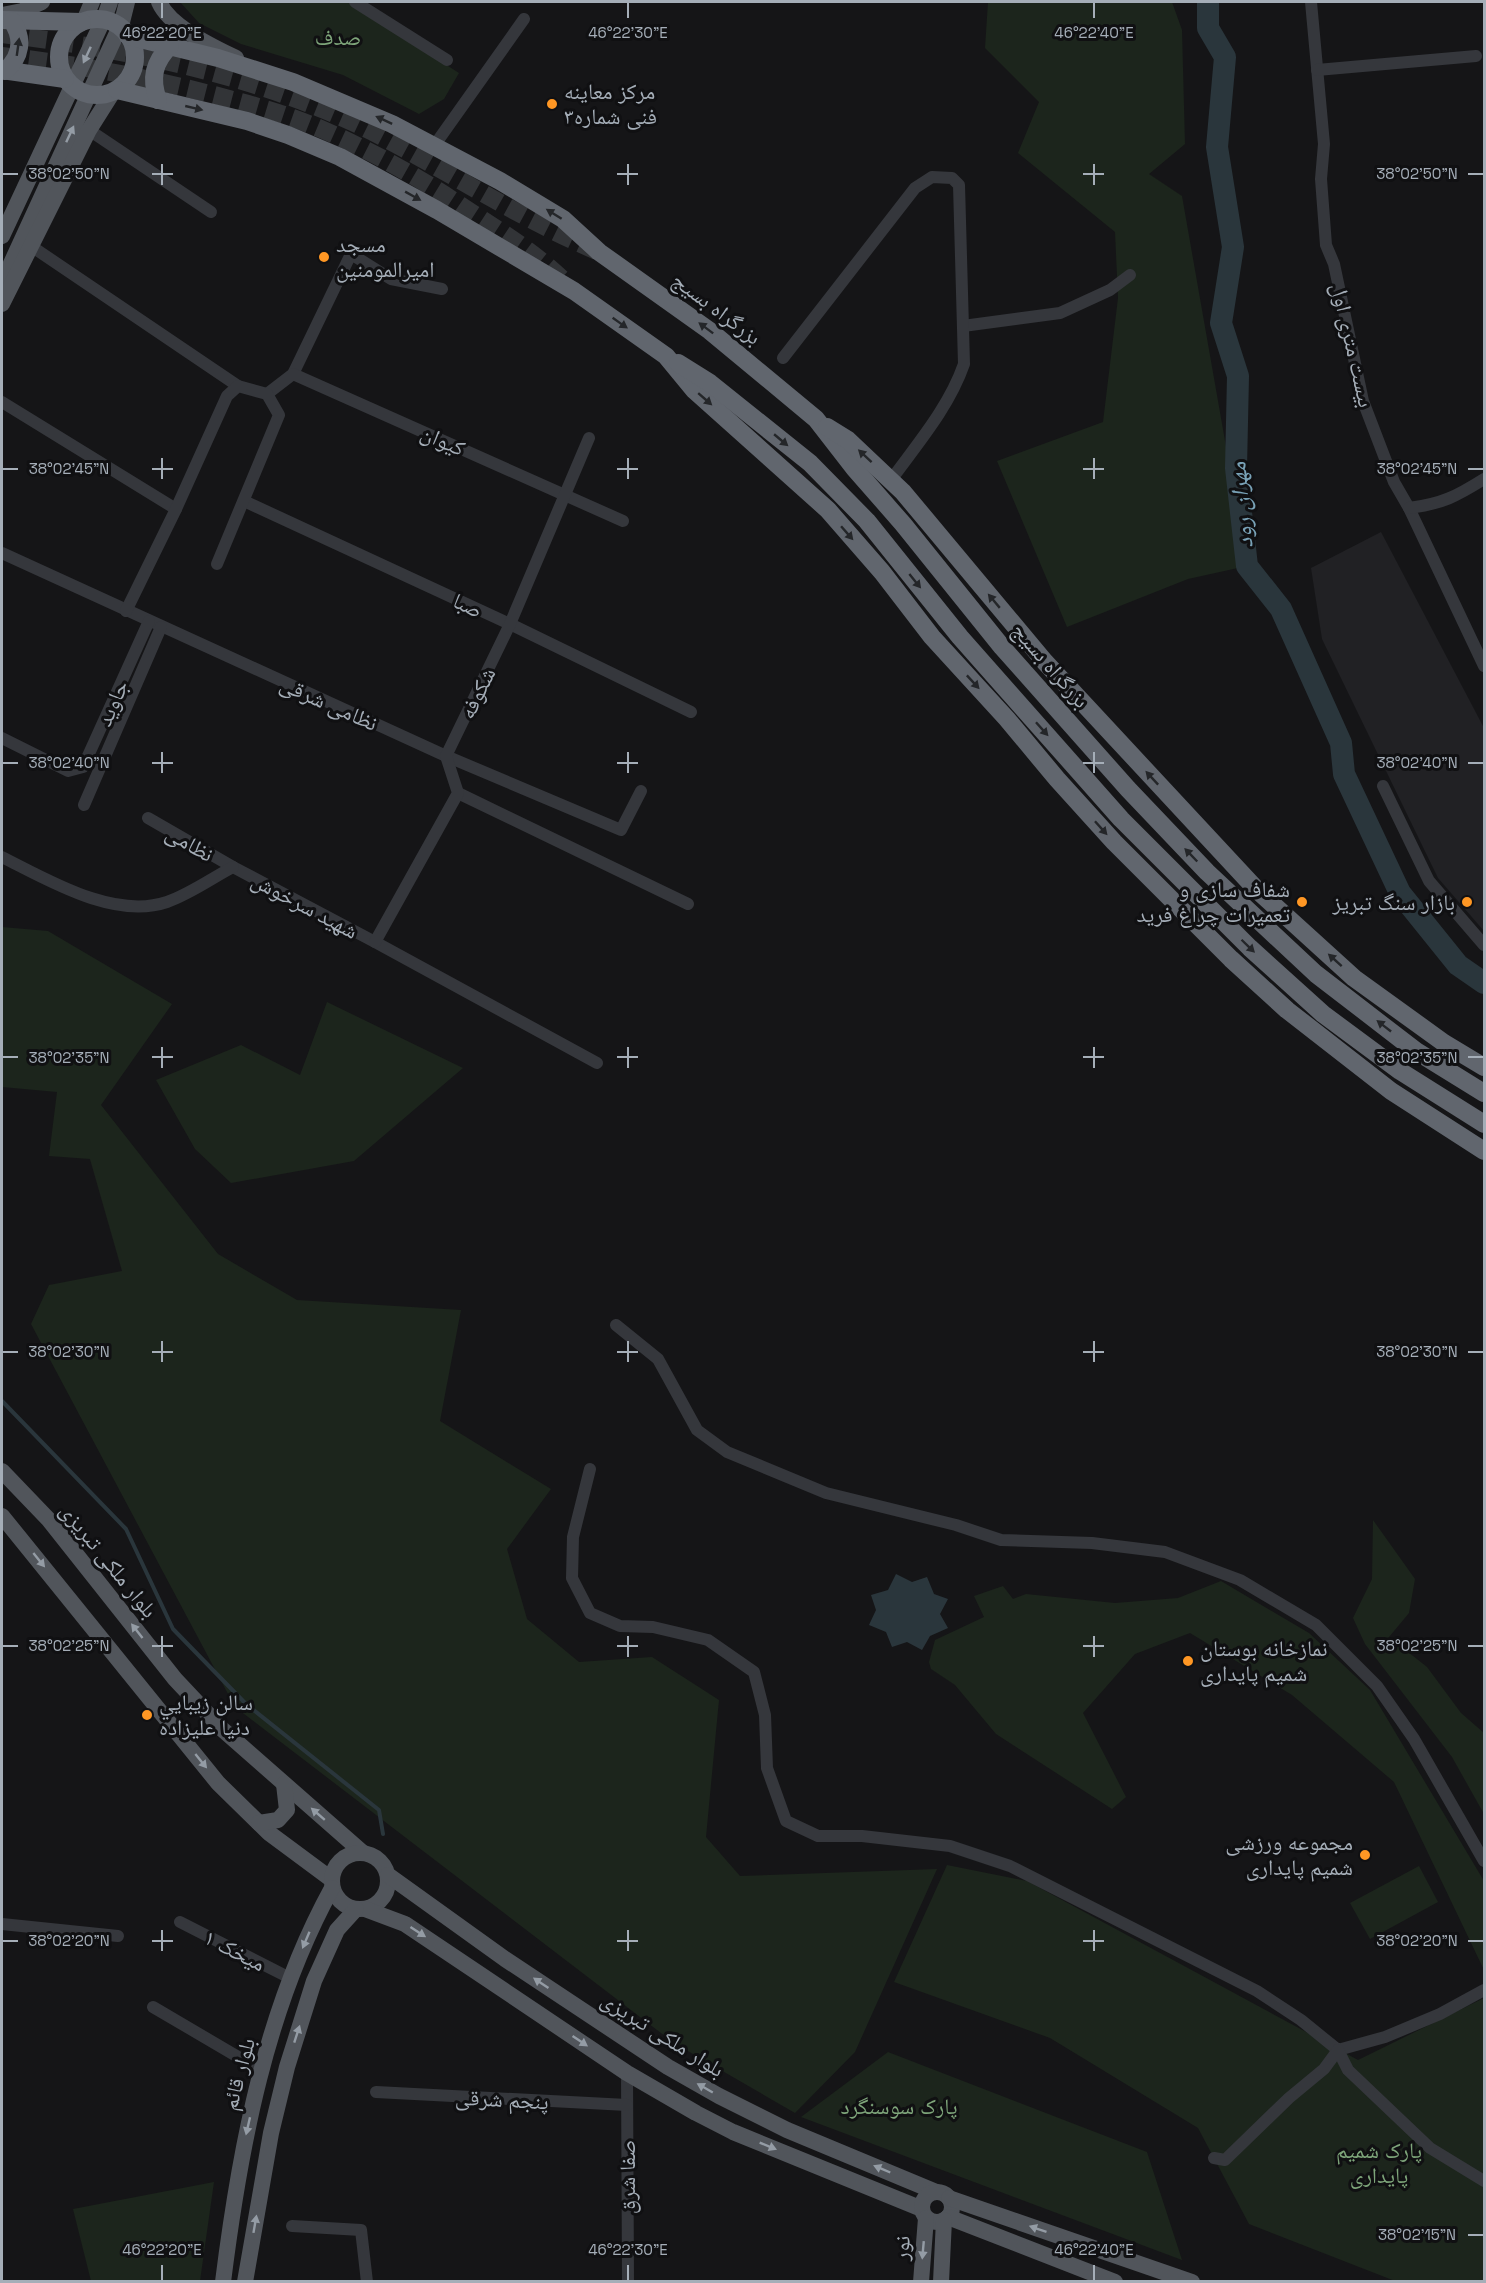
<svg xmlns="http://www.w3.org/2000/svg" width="1486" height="2283" viewBox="0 0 1486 2283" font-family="'Space Grotesk','Noto Naskh Arabic',sans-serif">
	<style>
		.built { fill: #212124 }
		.green { fill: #1c251c }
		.water { fill: #2a363c }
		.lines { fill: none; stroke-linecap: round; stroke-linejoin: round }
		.stream { stroke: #2a363c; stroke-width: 4 }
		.river { stroke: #2a363c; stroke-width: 22 }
		.highway-tunnel { stroke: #323437; stroke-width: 18; stroke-dasharray: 18 9; stroke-linecap: butt }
		.minor { stroke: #35373c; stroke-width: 12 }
		.major { stroke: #51555b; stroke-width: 16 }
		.highway { stroke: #61666e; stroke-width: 18 }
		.oneway { fill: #242629 }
		.oneway2 { fill: #949ca5 }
		.ticks { fill: none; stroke: #a5aeb8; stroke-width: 2 }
		.poi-dot { fill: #ff9724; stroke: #101012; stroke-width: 2 }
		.labels { text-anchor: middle; stroke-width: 6; stroke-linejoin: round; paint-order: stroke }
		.park-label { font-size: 22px; fill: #7ea57a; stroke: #101012 }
		.poi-label { font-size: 22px; fill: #a5aeb8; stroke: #101012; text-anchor: start }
		.street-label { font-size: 22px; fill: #a5aeb8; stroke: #101012 }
		.water-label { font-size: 24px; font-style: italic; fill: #79a2b7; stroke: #101012 }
		.ticks-label { font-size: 15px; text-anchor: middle; fill: #a5aeb8; stroke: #101012; stroke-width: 6; stroke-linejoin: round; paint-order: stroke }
	</style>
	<rect width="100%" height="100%" fill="#151517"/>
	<path class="built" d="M1381,532L1484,728V931L1438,878L1322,639L1311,568Z"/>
	<g class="green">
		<path d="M180,2H348L459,73L444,99L419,114L343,75L241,44L199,23Z"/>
		<path d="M988,2H1172L1182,30L1185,144L1149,174L1182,196L1247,566L1188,579L1067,627L997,461L1103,422L1118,298L1115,232L1018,153L1039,102L985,48Z"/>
		<path d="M2,927L48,931L172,1004L101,1105L218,1254L297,1300L461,1310L440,1421L551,1489L507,1549L527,1619L579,1662L652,1657L719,1700L706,1837L740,1876L937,1869L855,2052L795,2113L674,2043L235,1707L31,1324L49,1285L122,1271L90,1159L49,1156L57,1092L2,1087Z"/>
		<path d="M327,1002L463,1068L354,1161L231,1183L195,1149L156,1080L241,1045L300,1075Z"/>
		<path d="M1373,1520L1415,1579L1409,1613L1389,1637L1427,1667L1461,1713L1484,1733V1814L1452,1757L1365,1644L1353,1618L1372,1579Z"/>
		<path d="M1221,1581L1309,1633L1370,1690L1484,1881V1970L1394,1782L1292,1695L1190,1633L1135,1654L1083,1713L1126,1797L1112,1809L996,1734L955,1685L931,1669L929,1662L935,1640L984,1617L974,1596L1003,1586L1013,1599L1026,1594L1115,1603L1178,1598Z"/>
		<path d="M947,1865L1027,1881L1358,2060L1484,1998V2281H1395L1249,2224L1198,2128L1050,2038L894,1982Z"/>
		<path d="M1419,1866L1438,1902L1370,1939L1350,1903Z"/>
		<path d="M888,2052L1147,2152L1182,2260L801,2117Z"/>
		<path d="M214,2182L200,2281H91L73,2209Z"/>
	</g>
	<path class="water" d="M896,1574L912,1582L927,1577L934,1594L948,1599L940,1614L948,1628L930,1636L922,1650L907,1642L892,1647L886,1632L869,1625L876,1610L871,1595L888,1590Z"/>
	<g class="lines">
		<path class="stream" d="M2,1401L126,1529L173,1629L246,1704L379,1810L383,1834"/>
		<path class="river" d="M1208,2V28L1225,57L1217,147L1233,247L1221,323L1238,376L1236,468L1247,566L1281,609L1341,743L1344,774L1400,893L1458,965L1484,983"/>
		<g class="highway-tunnel">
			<path d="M2,34C126,49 260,75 373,132C448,171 519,218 597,251"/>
			<path d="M2,56C66,63 127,74 190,89C234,100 279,111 321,129C374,152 425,181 472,213C506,235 535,253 564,281"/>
		</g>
		<g class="minor">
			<path d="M355,2L447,60"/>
			<path d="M1311,2L1324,144L1321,179L1326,245L1334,264L1363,401L1394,482L1409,508L1484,666"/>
			<path d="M1317,70L1476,56"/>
			<path d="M89,130L211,212"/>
			<path d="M434,146L524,19"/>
			<path d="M31,246L238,386"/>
			<path d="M963,326L1060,313L1110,290L1130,275"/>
			<path d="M783,358L915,188L932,177L952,178L959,185L964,364C949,407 918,443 891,480"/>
			<path d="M293,374L351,254L391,279L442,289"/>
			<path d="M267,394L293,374L623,521"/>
			<path d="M2,402L176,509"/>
			<path d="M244,501L510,624L691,712"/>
			<path d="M1409,508C1442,504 1457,496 1484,479"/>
			<path d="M2,553L446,756L621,830L641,791"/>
			<path d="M126,611L176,509L227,396L238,386L267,394L279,415L217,564"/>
			<path d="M2,738L68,771L83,767L149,621"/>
			<path d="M1383,786L1429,881L1484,945"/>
			<path d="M458,793L688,904"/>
			<path d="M84,805L161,627"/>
			<path d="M148,818L233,867L375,942L597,1063"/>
			<path d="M2,857C48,880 114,920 167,902C190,894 212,878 233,867"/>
			<path d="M375,942L458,793L446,756L510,624L589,438"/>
			<path d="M616,1325L658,1359L697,1430L727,1452L826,1493L956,1525L1001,1540L1092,1543L1165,1552L1240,1580L1316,1625L1377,1686L1414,1739L1484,1861"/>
			<path d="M590,1469L573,1537L572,1578L590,1613L620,1626L653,1627L708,1640L754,1672L765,1715L767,1768L786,1821L818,1836H862L950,1846L1010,1866L1257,1991L1301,2020L1338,2050L1385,2037L1440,2014L1484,1990"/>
			<path d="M180,1922L290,1978"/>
			<path d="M2,1924L118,1936"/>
			<path d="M153,2007L262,2071"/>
			<path d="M627,2073L628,2282"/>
			<path d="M376,2092L627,2105"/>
			<path d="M1214,2158L1225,2160L1289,2098L1324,2069L1338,2050L1348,2070L1430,2148L1484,2181"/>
			<path d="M292,2226L361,2230L367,2282"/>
		</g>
		<g class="major">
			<path d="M159,2C170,27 212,46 236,58"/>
			<path d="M2,15L22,11L42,2"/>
			<path d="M84,21L92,2"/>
			<path d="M2,236L105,16L110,2"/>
			<path d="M2,283L122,22L127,2"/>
			<path d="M2,304L89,130L113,92"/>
			<path d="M2,1471L49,1520L175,1679L222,1729L362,1852"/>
			<path d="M2,1516L218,1783L269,1833L331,1879"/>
			<path d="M259,1823L278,1820L287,1810L284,1784"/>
			<circle cx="360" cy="1881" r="28"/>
			<path d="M388,1875L505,1959L668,2067L719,2096L787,2130L936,2192"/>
			<path d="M365,1909L405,1924L627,2073L696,2113L733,2132L922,2209"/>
			<circle cx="937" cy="2207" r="15"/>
			<path d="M949,2198L1192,2282"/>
			<path d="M948,2217L1115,2282"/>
			<path d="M223,2282C240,2146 266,2008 332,1888"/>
			<path d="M245,2282L271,2133L287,2067L314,1981L337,1930L356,1909"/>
			<path d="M921,2282L926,2218"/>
			<path d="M941,2282L944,2220"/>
		</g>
		<g class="highway">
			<circle cx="97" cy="57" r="38"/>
			<path d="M2,20L82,22"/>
			<path d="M128,36L218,58L293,82L392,124L500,181L563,219L599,252L710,331L816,419L854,468L903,524L1002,647L1128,789L1207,872L1316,974L1416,1051L1484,1093"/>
			<path d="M2,70L65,79"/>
			<path d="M5,71C21,57 24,39 12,21"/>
			<path d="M117,90L247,121L288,135L340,157L437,210L574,291L666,356L694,390L828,510L882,572L932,637L1007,719L1057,779L1114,842L1231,959L1287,1010L1391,1091L1484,1151"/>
			<path d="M158,100C150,78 154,62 170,46"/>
			<path d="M678,363L710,383L810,463L867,521L960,637L1121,819L1250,948L1323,1014L1400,1071L1484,1124"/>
			<path d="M827,427L848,440L903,492L1045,662L1256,889L1354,978L1444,1043L1484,1067"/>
		</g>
	</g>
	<defs><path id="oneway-solid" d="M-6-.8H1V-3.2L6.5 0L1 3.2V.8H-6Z" transform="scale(1.5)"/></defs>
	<g class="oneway">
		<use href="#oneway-solid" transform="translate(18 47) rotate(-82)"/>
		<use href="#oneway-solid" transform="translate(194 108) rotate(13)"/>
		<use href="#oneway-solid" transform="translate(384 120) rotate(-155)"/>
		<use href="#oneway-solid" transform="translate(413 196) rotate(29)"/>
		<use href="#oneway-solid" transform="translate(554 214) rotate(-148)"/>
		<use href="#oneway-solid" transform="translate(620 323) rotate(35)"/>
		<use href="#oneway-solid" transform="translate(706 328) rotate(-143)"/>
		<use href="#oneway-solid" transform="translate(705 399) rotate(41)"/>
		<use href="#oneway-solid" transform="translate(781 440) rotate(40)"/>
		<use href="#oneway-solid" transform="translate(865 456) rotate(-137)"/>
		<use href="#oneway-solid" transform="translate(847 533) rotate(49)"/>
		<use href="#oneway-solid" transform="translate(915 581) rotate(51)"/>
		<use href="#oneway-solid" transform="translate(994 601) rotate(-130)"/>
		<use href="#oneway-solid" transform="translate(973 682) rotate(47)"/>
		<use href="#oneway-solid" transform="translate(1042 729) rotate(48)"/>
		<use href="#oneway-solid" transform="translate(1152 778) rotate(-133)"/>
		<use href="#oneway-solid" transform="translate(1101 828) rotate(48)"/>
		<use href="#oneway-solid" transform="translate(1191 855) rotate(-134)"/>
		<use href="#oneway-solid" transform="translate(1248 946) rotate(44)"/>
		<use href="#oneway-solid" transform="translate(1335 960) rotate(-138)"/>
		<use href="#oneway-solid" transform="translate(1384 1026) rotate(-142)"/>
	</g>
	<g class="oneway2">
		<use href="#oneway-solid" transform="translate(87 55) rotate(115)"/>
		<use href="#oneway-solid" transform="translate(70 134) rotate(-65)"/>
		<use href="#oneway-solid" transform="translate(39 1560) rotate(51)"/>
		<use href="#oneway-solid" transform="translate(137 1631) rotate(-128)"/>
		<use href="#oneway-solid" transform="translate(201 1761) rotate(51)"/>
		<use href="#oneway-solid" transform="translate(318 1814) rotate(-139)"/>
		<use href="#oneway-solid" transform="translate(418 1932) rotate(33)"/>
		<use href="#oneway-solid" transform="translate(306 1940) rotate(113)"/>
		<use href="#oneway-solid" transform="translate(541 1983) rotate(-146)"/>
		<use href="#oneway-solid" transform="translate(297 2034) rotate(-72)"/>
		<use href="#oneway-solid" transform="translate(580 2041) rotate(34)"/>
		<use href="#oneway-solid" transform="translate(705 2088) rotate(-150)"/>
		<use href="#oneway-solid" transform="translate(248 2126) rotate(103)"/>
		<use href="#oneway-solid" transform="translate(768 2146) rotate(22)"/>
		<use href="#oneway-solid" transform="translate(882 2169) rotate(-157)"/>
		<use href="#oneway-solid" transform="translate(255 2224) rotate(-80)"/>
		<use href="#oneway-solid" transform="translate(1038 2229) rotate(-161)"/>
		<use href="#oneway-solid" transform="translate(923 2250) rotate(95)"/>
	</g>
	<path class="ticks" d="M162,3V18M628,3V18M1094,3V18M162,164V185M628,164V185M1094,164V185M3,174H18M152,174H173M617,174H638M1083,174H1104M1468,174H1483M162,458V479M628,458V479M1094,458V479M3,469H18M152,469H173M617,469H638M1083,469H1104M1468,469H1483M162,752V773M628,752V773M1094,752V773M3,763H18M152,763H173M617,763H638M1083,763H1104M1468,763H1483M162,1047V1068M628,1047V1068M1094,1047V1068M3,1057H18M152,1057H173M617,1057H638M1083,1057H1104M1468,1057H1483M162,1341V1362M628,1341V1362M1094,1341V1362M3,1352H18M152,1352H173M617,1352H638M1083,1352H1104M1468,1352H1483M162,1636V1657M628,1636V1657M1094,1636V1657M3,1646H18M152,1646H173M617,1646H638M1083,1646H1104M1468,1646H1483M162,1930V1951M628,1930V1951M1094,1930V1951M3,1941H18M152,1941H173M617,1941H638M1083,1941H1104M1468,1941H1483M1468,2235H1483M162,2265V2280M628,2265V2280M1094,2265V2280"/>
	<g class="poi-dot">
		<circle cx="552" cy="104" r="6"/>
		<circle cx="324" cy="257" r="6"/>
		<circle cx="1302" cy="902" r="6"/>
		<circle cx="1467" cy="902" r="6"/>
		<circle cx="1188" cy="1661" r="6"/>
		<circle cx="147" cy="1715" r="6"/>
		<circle cx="1365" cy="1855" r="6"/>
	</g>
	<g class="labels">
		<g class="park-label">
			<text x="338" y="45">صدف</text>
			<text x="899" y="2114">پارک سوسنگرد</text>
			<text x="1379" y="2158">پارک شمیم<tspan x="1379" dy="25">پایداری</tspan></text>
		</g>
		<g class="poi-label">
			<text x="564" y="99">مرکز معاینه<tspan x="564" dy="25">فنی شماره۳</tspan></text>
			<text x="336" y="252">مسجد<tspan x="336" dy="25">امیرالمومنین</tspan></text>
			<text x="1290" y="897" text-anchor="end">شفاف سازی و<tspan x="1290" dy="25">تعمیرات چراغ فرید</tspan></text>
			<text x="1455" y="910" text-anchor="end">بازار سنگ تبریز</text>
			<text x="1200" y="1656">نمازخانه بوستان<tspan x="1200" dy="25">شمیم پایداری</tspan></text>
			<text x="159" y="1710">سالن زيبايي<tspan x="159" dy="25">دنيا عليزاده</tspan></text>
			<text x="1353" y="1850" text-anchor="end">مجموعه ورزشی<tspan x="1353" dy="25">شمیم پایداری</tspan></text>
		</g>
		<g class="street-label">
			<text transform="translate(717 308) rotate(37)" y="8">بزرگراه بسیج</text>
			<text transform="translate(1353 345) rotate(77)" y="8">بیست متری اول</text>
			<text transform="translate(443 440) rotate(24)" y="8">کیوان</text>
			<text transform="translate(468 605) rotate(25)" y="8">صبا</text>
			<text transform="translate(1051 665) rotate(49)" y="8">بزرگراه بسیج</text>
			<text transform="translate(477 693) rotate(-64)" y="8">شکوفه</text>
			<text transform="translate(112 703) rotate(-66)" y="8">جاوید</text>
			<text transform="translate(329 703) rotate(24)" y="8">نظامی شرقی</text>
			<text transform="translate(190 843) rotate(30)" y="8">نظامی</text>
			<text transform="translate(305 905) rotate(28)" y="8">شهید سرخوش</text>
			<text transform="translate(109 1560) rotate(51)" y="8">بلوار ملکى تبریزى</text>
			<text transform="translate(235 1950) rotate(27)" y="8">میخک ۱</text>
			<text transform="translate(663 2034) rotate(32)" y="8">بلوار ملکى تبریزى</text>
			<text transform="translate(238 2074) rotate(-75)" y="8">بلوار قائم</text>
			<text transform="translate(502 2099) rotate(3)" y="8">پنجم شرقی</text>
			<text transform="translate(627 2177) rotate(-90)" y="8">صفا شرق</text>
			<text transform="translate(901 2248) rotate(-86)" y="8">نور</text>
		</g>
		<g class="water-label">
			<text transform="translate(1241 505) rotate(-95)" y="8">مهران رود</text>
		</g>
	</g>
	<g class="ticks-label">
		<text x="162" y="38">46°22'20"E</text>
		<text x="628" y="38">46°22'30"E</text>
		<text x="1094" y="38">46°22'40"E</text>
		<text x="69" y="179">38°02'50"N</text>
		<text x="1417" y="179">38°02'50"N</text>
		<text x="69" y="474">38°02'45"N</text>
		<text x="1417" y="474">38°02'45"N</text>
		<text x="69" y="768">38°02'40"N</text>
		<text x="1417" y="768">38°02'40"N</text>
		<text x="69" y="1063">38°02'35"N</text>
		<text x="1417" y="1063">38°02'35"N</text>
		<text x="69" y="1357">38°02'30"N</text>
		<text x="1417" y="1357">38°02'30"N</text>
		<text x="69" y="1651">38°02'25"N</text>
		<text x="1417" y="1651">38°02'25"N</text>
		<text x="69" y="1946">38°02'20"N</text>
		<text x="1417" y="1946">38°02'20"N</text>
		<text x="1417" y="2240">38°02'15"N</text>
		<text x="162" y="2255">46°22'20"E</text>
		<text x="628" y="2255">46°22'30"E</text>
		<text x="1094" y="2255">46°22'40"E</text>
	</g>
	<rect width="1486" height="2283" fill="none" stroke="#a5aeb8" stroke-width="6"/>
</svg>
